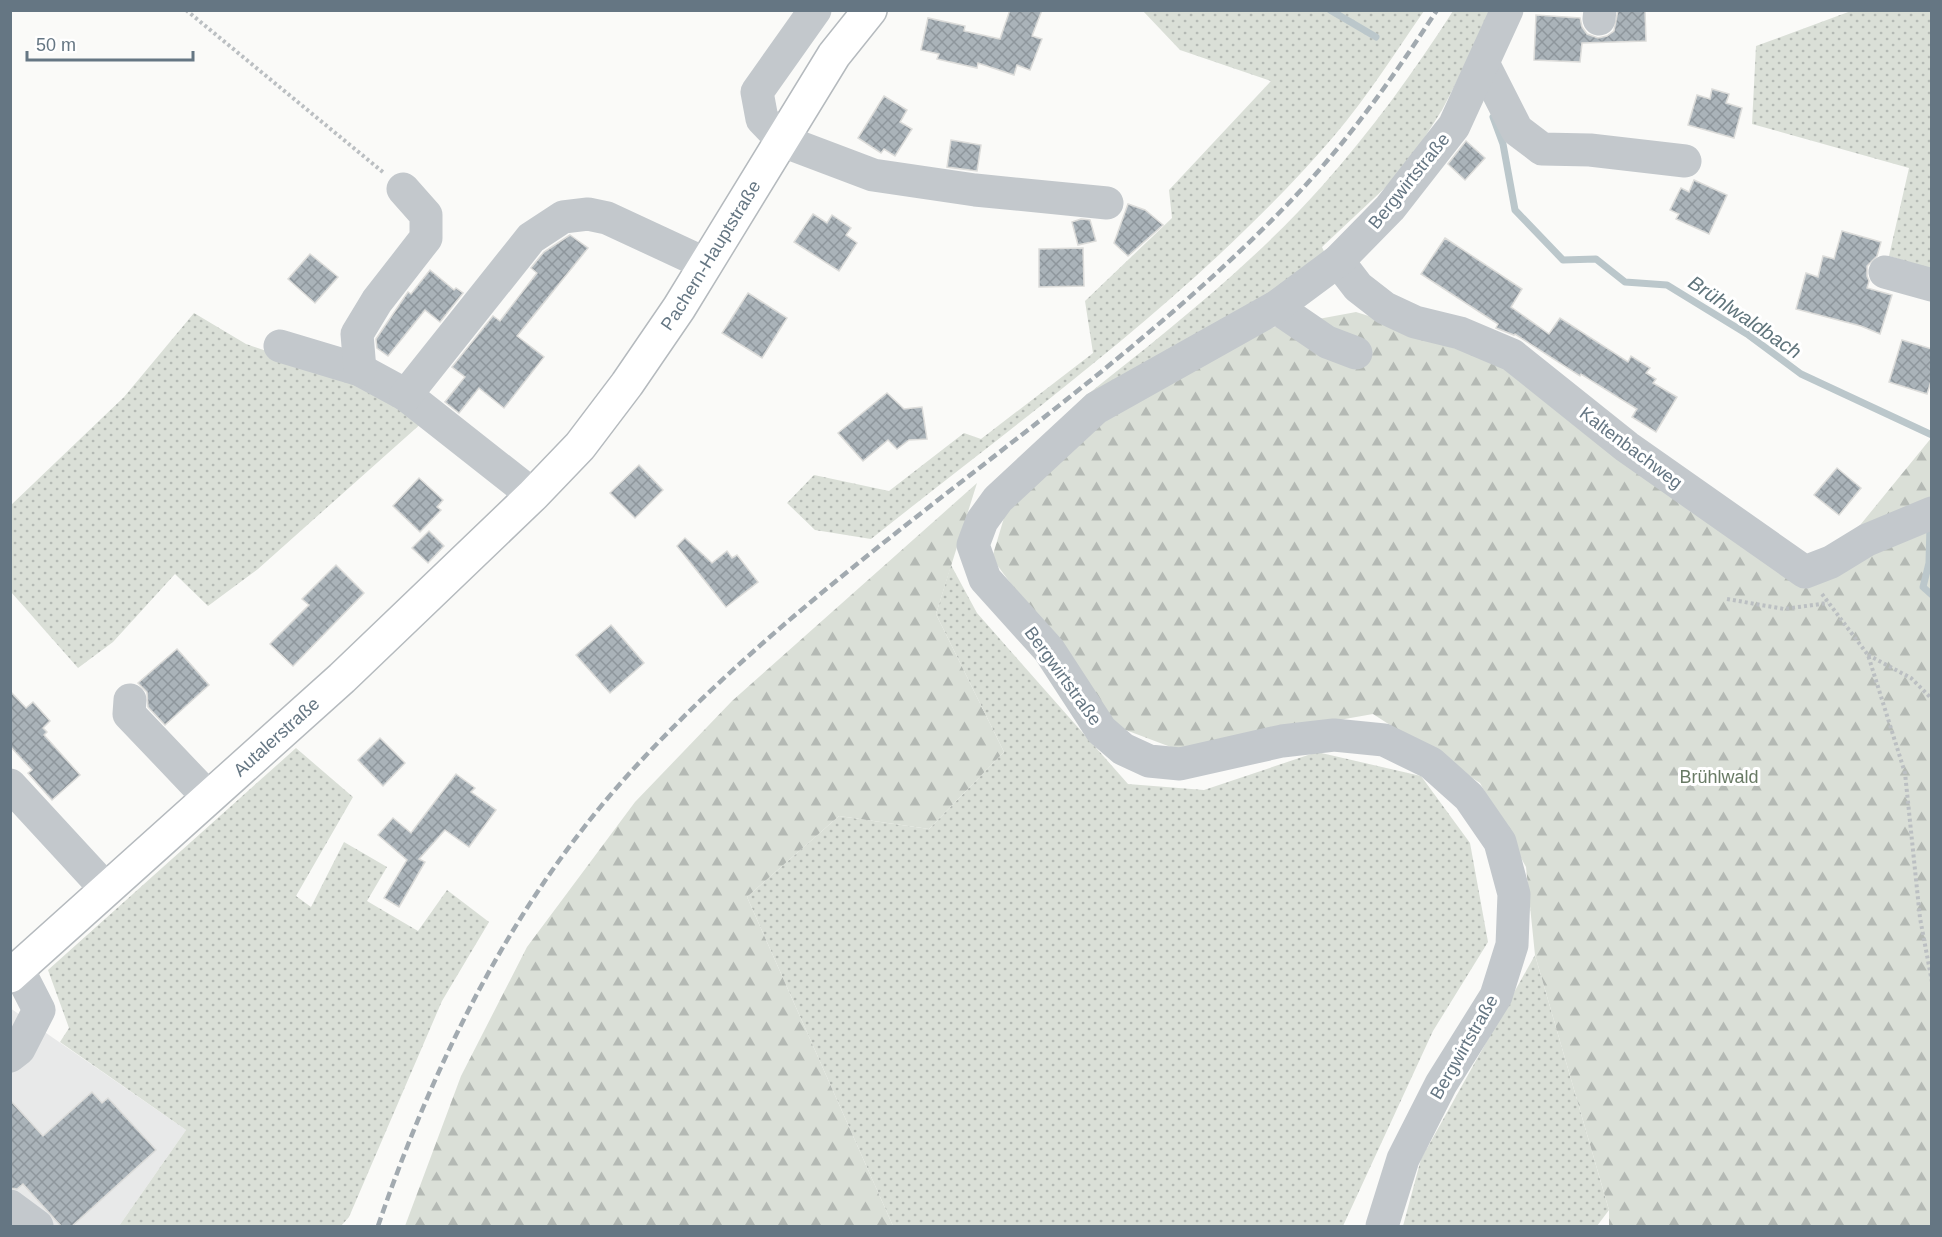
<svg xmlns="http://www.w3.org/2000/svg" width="1942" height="1237" viewBox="0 0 1942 1237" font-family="Arial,sans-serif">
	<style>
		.built { fill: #e8e9e9 }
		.grass { fill: url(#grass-dots) }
		.forest { fill: url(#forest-firs) }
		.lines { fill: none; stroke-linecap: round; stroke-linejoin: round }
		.stream { stroke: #bbc7cb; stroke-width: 7 }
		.building { fill: url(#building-cross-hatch); stroke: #dcdcda; stroke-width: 1.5 }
		.major-casing { stroke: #b5babe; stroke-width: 36 }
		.path { stroke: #bbbfc2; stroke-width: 4; stroke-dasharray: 3 3; stroke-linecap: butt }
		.minor { stroke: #c3c8cc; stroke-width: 33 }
		.major { stroke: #fff; stroke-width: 33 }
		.rail { stroke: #a2aab0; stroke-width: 4.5; stroke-dasharray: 9 4.5; stroke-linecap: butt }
		.labels { text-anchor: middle; stroke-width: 6; stroke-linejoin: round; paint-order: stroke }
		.street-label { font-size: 18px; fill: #657683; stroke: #fff }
		.park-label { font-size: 18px; fill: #687a64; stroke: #fff }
		.water-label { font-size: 20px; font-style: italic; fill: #60757c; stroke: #fff }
	</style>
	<defs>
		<pattern id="grass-dots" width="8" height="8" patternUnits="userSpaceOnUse" patternTransform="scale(1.5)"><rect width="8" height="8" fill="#dadfd7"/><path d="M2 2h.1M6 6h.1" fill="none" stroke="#b4b9b4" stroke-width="1.8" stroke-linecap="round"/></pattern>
		<pattern id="forest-firs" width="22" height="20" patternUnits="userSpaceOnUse" patternTransform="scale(1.5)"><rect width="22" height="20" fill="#dadfd7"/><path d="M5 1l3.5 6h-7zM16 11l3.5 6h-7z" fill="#b4b9b4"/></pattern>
		<pattern id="building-cross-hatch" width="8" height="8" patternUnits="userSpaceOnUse" patternTransform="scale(1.5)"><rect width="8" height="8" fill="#aab3b9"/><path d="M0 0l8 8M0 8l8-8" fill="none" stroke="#8e969c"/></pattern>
	</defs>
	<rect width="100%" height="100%" fill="#fafaf8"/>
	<path class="built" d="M10,1008L186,1130L119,1226H11Z"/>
	<g class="grass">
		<path d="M1143,11H1424C1395,53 1367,97 1334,136C1202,290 1029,413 871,539L815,530L787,503L814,475L889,491L964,433L981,439L1093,353L1085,301L1172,218L1169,190L1271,81L1180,50Z"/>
		<path d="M1453,11H1490L1483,31L1442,110L1404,170L1322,247L1327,258L1300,277L1082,399C1165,333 1252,265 1323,185C1371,131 1414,72 1453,11Z"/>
		<path d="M1851,11H1931V269L1889,256L1909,168L1752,124L1756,46Z"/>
		<path d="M194,313L246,344L334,374L424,421L258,569L208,606L175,574L113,642L78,668L11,592L10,506L124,397Z"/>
		<path d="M951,565L977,613L1128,784L1204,790L1317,752L1421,776L1470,843L1488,942L1433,1031L1343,1226H893L747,897L839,816L929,829L1004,752L936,614Z"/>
		<path d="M296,748L353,797L296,896L311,907L344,842L387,867L367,901L418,931L447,890L489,922L442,1001L349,1217L341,1226H119L186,1130L60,1042L69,1028L48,970Z"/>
		<path d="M1535,955L1609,1210L1597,1226H1403L1421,1159Z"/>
	</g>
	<g class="forest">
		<path d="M1356,312L1490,354L1793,576L1843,546L1932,437L1931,1226H1609V1210L1535,955L1526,867L1480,783L1373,714L1176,749L1115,726L992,558L1006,511L1113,413L1264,329Z"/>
		<path d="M977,483L936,614L1004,752L929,829L839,816L747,897L893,1226H405L461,1076L527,947L635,802L732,701Z"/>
	</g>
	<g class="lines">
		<g class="stream">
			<path d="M1330,10L1376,37"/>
			<path d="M1493,117L1503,144L1515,210L1563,260L1596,259L1625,282L1667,285L1747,334L1801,374L1932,435"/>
			<path d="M1930,524L1929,563L1923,587L1932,595"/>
		</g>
	</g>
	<g class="building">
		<path d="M1010,10H1042L1032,36L1042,39L1030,70L1017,65L1014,75L978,63L977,68L937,59L939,54L921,50L928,18L965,26L964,31L1000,39Z"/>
		<path d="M1618,10H1645L1646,41L1582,43L1580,62L1534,60L1536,15L1580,18L1582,27L1587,34L1598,38L1607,36L1614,31Z"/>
		<path d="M1712,89L1729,94L1726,103L1742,108L1734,138L1688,125L1697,95L1710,99Z"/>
		<path d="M884,96L907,110L900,122L912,129L895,156L884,149L881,153L858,138Z"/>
		<path d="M951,140L981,145L977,171L947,167Z"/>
		<path d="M1466,141L1485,158L1465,180L1448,164Z"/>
		<path d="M1694,180L1727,195L1709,234L1676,219L1679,214L1670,210L1681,188L1689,192Z"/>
		<path d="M1128,204L1145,210L1163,225L1128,256L1114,243Z"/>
		<path d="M813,214L827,223L832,215L851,228L846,235L857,243L839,271L794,242Z"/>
		<path d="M1081,219L1090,220L1096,241L1078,245L1072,222Z"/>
		<path d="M1842,231L1881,242L1877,256L1867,266V276L1869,281L1867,288L1892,295L1880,334L1861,326L1796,309L1806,273L1818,277L1823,256L1834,259Z"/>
		<path d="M570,235L588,248L517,336L544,357L504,408L479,388L459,413L445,402L465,377L452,367L493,316L500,321L537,273L531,268L544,252Z"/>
		<path d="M1445,238L1522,289L1511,307L1549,334L1560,318L1628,362L1631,356L1650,368L1646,373L1656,379L1653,383L1677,397L1656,432L1632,417L1637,409L1581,374L1580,376L1515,334L1514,335L1496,328L1498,324L1421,274Z"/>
		<path d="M1083,248L1084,286L1039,287V249Z"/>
		<path d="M310,254L338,277L315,303L288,279Z"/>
		<path d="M430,270L454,290L456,288L463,293L440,322L425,310L388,356L377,348L376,339L408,292L411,294Z"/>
		<path d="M748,293L787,318L762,358L722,333Z"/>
		<path d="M1902,340L1932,349V378L1927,394L1889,382Z"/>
		<path d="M887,393L904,409L922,407L927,439L909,440L897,449L888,440L863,461L838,433Z"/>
		<path d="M639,465L663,490L635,518L610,493Z"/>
		<path d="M1837,468L1861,488L1839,515L1814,495Z"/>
		<path d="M419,478L443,500L437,507L441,510L420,532L393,506Z"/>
		<path d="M429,531L444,546L428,563L412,548Z"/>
		<path d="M685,538L712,563L727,551L732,558L737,555L758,582L726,607L677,546Z"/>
		<path d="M336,565L364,593L293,666L270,644L309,605L302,599Z"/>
		<path d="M611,625L644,663L610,693L576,655Z"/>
		<path d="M177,649L209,685L165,725L148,707L147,692L138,683Z"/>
		<path d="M10,691L26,708L33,702L50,721L43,728L47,732L44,735L80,775L52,800L28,773L32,770L10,746Z"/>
		<path d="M380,738L405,763L383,786L358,760Z"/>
		<path d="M456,774L475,788L471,792L496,810L469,847L445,830L419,859L425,862L399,907L384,898L407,860L378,835L393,818L411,833Z"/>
		<path d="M92,1092L102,1103L108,1098L156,1150L71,1227H62L23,1184L17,1189L10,1188V1100L43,1136Z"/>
	</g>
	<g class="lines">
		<g class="major-casing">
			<g id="major">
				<path id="s1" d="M10,976L342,678L533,495L580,446L627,384L679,308L834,55L870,10"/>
			</g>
		</g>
		<g class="path">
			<path d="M186,10L384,173"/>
			<path d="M1822,594L1868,655L1905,773L1920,918L1932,982"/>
			<path d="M1727,599L1784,609L1828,603"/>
			<path d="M1868,655L1911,678L1932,699"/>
		</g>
		<g class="minor">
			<path d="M815,10L757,92L762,119L783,141L873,175L975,190L1107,203"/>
			<path d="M1599,19L1600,10"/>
			<path d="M1484,65L1517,130L1542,149L1590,150L1685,161"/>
			<path d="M1338,261L1358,287L1385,308L1415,322L1460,333L1512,355L1627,447L1805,572L1831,562L1867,540L1932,513"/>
			<path d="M1885,272L1932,285"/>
			<path d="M1276,307L1327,342L1356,353"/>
			<path d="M280,346L360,370L406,395L533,495"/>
			<path d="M360,370L357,334L377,301L426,238V215L403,189"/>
			<path d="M406,395L531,238L563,217L588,214L607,218L706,264"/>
			<path d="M130,700L129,714L208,797"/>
			<path d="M10,785L106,889"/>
			<path d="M10,1056L19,1049L39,1010L18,969"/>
			<path d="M10,1206L37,1226"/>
			<path d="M1382,1226L1403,1159L1441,1084L1496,996L1512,945L1514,894L1500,842L1469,797L1431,763L1384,740L1334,735L1282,741L1180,764L1149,761L1123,749L1101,730L1049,650L985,579L973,545L982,521L998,499L1096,408L1276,307L1338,261L1390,208L1454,126L1507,10"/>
		</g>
		<use href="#major" class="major"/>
		<path class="rail" d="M378,1226C434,1063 511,905 627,776C828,553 1098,406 1303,188C1354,133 1396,73 1437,10"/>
	</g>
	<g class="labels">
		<g class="street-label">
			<text transform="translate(1409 181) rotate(-51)" y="6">Bergwirtstraße</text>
			<text dy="6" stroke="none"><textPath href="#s1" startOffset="1010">Pachern-Hauptstraße</textPath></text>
			<text transform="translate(1631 448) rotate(37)" y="6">Kaltenbachweg</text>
			<text transform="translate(1063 676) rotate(54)" y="6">Bergwirtstraße</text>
			<text dy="6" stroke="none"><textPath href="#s1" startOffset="358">Autalerstraße</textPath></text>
			<text transform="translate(1464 1047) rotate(-60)" y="6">Bergwirtstraße</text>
		</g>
		<g class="park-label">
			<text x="1719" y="783">Brühlwald</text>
		</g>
		<g class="water-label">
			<text transform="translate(1745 317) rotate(34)" y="7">Brühlwaldbach</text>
		</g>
	</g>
	<rect width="1942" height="1237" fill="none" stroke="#657683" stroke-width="24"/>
	<path d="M27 51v9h166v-9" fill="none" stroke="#657683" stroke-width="3"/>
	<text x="36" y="51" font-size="18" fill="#657683" stroke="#ffffff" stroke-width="4.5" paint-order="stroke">50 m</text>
</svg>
